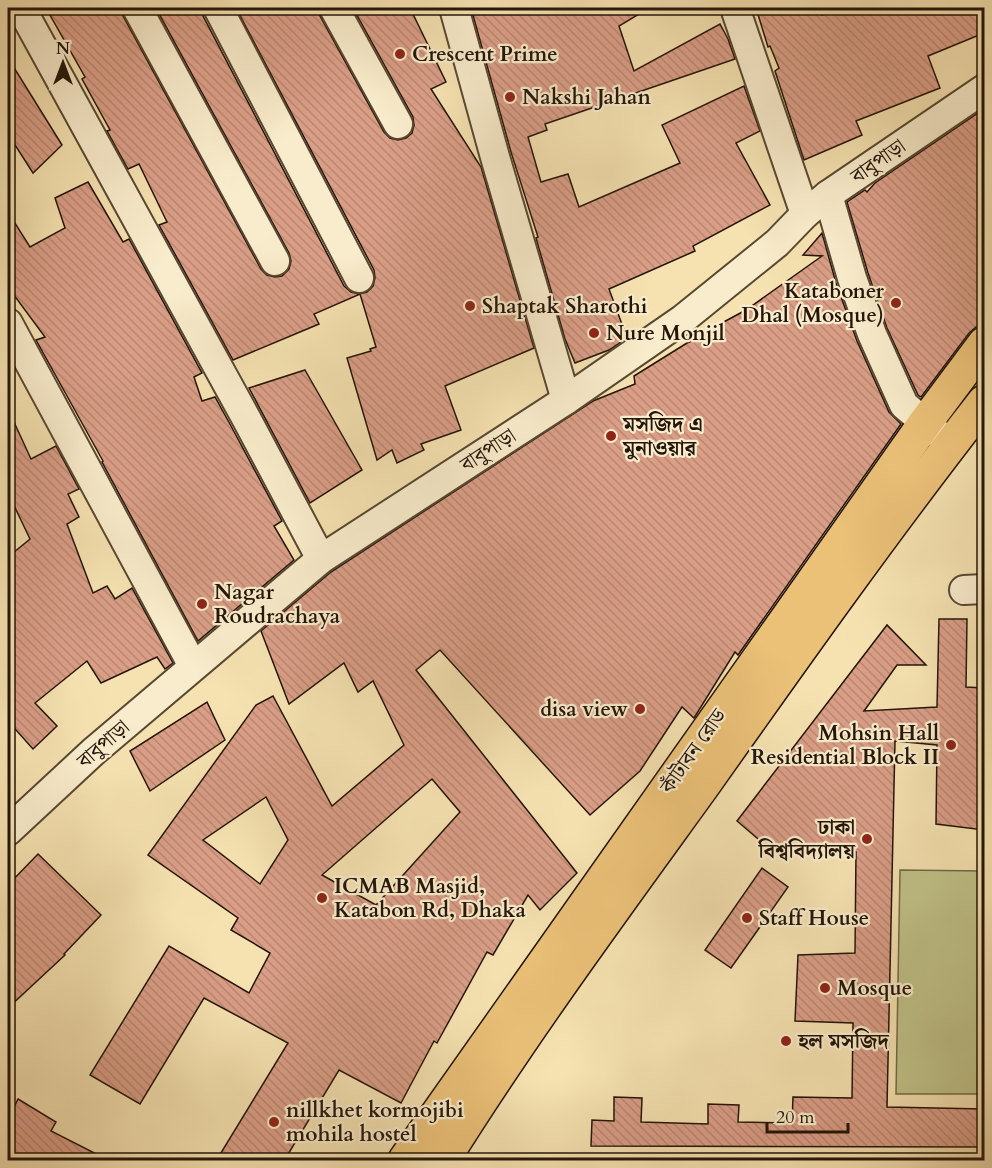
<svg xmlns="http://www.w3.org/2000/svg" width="992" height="1168" viewBox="0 0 992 1168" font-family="Cardo,'Noto Serif Bengali',serif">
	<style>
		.park { fill: #c0c289; stroke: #726c48; stroke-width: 1.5 }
		.building { fill: url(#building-back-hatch); stroke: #231508; stroke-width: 1.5; fill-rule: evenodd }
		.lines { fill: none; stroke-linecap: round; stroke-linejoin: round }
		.minor-casing { stroke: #584832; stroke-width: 32 }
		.major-casing { stroke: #231508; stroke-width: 36 }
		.minor { stroke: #f9eccc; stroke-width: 28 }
		.major { stroke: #ebc178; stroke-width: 33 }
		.poi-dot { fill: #8f2418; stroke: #f9eccc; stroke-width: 2 }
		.labels { text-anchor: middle; stroke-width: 4.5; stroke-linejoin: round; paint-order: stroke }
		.poi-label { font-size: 21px; font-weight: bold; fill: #231508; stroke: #f9eccc; text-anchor: start }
		.street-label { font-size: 21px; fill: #231508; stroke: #f9eccc }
	</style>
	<defs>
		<pattern id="building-back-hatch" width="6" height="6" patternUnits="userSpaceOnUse" patternTransform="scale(1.5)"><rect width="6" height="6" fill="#da9e87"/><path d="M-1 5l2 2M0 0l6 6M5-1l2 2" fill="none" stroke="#bb8773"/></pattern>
	</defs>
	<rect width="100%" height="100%" fill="#f6e2b1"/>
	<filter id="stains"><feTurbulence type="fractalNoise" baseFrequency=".00333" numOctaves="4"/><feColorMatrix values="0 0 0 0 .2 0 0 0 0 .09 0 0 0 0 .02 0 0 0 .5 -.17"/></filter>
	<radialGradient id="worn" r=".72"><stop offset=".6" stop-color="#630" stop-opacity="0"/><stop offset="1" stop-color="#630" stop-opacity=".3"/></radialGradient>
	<path class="park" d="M900,870L984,871V1094H896Z"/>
	<g class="building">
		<path d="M46,8H121L123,16L261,269L267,275L275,277L282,276L289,269L291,261L289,253L156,8H202L203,16L344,286L351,292L359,294L367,292L373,286L375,278L374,270L236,8H318L320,16L384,132L390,138L398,140L406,138L412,133L414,125L413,117L353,8H410L446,82L431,89L481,167L534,348L445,386L461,430L421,444L424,450L397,463L392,450L377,460L347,358L371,351L370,349L376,347L360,294L314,314L319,324L233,360L159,225L167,222L139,164L128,169L107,131L110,130L82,79L85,77Z"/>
		<path d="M471,8H649L619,26L634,71L720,24L728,39L735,59L545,124L547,130L528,137L541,182L568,174L579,207L680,163L662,125L744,86L760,131L736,143L770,205L693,246L695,251L609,289L627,338L609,350L575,363L565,339L536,238L538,237L511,152Z"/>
		<path d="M756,8H781L783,14L803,8H820L822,15L842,8H984V33L928,56L940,88L856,121L862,135L804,160L775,71L779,68L770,46L768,47Z"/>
		<path d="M8,58L62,145L33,173L8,134Z"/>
		<path d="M984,109V324L976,327L969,333L921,397L918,395L887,328L868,273L847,202L865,190L867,192L875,183Z"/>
		<path d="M88,182L123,242L129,239L202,373L194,377L202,401L215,397L231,426L282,521L274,526L294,560L198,641L102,462L103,461L36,340L45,337L8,287V212L30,247L65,228L55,198Z"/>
		<path d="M822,233L836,283L857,341L889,412L901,424L738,655L735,652L694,718L682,707L640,771L590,815L440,650L416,670L577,873L540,910L528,895L493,955L487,952L437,1043L434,1041L401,1103L339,1070L284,1161H216L288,1043L204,998L140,1104L90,1075L169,946L249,993L270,953L231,930L238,918L148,855L256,705L273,696L332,806L404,745L373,681L358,692L344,663L289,704L261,631L331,572L593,401L635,384L634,376L687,343L721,328L720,324L746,310L822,256L803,255ZM432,779L460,812L376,905L322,875ZM266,797L288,840L260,884L203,840Z"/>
		<path d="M305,370L362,470L310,503L249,388Z"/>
		<path d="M8,409L31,459L56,446L79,489L68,494L79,517L67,524L93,593L107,586L115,599L132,588L173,663L165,669L157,657L101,683L87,661L35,703L57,726L33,749L8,721V557L30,539L8,493Z"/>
		<path d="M939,619H967L966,687L984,688V830L936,824L937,745L895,741L887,1107L984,1109V1147L591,1146L592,1120L614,1121V1097L642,1098L641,1122L708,1124V1104L739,1105L738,1122L792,1123L793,1097L852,1098L853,1023L795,1021L798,955L855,953L856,852L771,850L737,821L887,625L926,665H897L864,711L937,707Z"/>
		<path d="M207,702L225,740L150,791L130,751Z"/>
		<path d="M38,854L101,915L64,954L65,955L8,1008V885Z"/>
		<path d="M762,868L788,887L731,968L705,950Z"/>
		<path d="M18,1099L56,1122L51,1131L110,1161H8V1120Z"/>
	</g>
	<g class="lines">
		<g class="minor-casing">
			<g id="minor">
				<path d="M21,8L246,418L321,559"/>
				<path d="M137,8L275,261"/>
				<path d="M218,8L359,278"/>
				<path d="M334,8L398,124"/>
				<path d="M454,8L495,157L566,400"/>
				<path d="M735,8L805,214"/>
				<path d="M828,195L852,278L872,334L904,405L943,438"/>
				<path d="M8,323L193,666"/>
				<path d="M964,590L984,589"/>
				<path d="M8,831L93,752L321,559L566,400L683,319L777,243L805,214L828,195L984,89"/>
			</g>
		</g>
		<g class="major-casing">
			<g id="major">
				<path d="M405,1160L925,423L984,344"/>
				<path d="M443,1160C523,1032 613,910 702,787C794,657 886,527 984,402"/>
			</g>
		</g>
		<use href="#minor" class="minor"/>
		<use href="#major" class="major"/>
	</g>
	<g class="poi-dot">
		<circle cx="400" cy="54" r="6"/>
		<circle cx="510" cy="97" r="6"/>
		<circle cx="896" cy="303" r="6"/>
		<circle cx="470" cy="306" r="6"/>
		<circle cx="594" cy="333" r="6"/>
		<circle cx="611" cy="436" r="6"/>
		<circle cx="202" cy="604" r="6"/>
		<circle cx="640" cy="709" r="6"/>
		<circle cx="951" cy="745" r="6"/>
		<circle cx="867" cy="839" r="6"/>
		<circle cx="322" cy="898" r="6"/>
		<circle cx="747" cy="918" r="6"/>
		<circle cx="825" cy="988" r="6"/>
		<circle cx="786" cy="1041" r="6"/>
		<circle cx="274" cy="1122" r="6"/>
	</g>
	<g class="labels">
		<g class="poi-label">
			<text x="412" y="61">Crescent Prime</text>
			<text x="522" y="104">Nakshi Jahan</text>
			<text x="884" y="298" text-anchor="end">Kataboner<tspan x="884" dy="24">Dhal (Mosque)</tspan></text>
			<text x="482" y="313">Shaptak Sharothi</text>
			<text x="606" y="340">Nure Monjil</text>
			<text x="623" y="431">মসজিদ এ<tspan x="623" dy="24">মুনাওয়ার</tspan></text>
			<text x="214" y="599">Nagar<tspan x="214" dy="24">Roudrachaya</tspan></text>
			<text x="628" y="716" text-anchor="end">disa view</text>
			<text x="939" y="740" text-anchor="end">Mohsin Hall<tspan x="939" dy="24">Residential Block II</tspan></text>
			<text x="855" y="834" text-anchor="end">ঢাকা<tspan x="855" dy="24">বিশ্ববিদ্যালয়</tspan></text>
			<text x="334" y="893">ICMAB Masjid,<tspan x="334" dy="24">Katabon Rd, Dhaka</tspan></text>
			<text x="759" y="925">Staff House</text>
			<text x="837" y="995">Mosque</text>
			<text x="798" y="1048">হল মসজিদ</text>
			<text x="286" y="1117">nillkhet kormojibi<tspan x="286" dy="24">mohila hostel</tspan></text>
		</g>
		<g class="street-label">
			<text transform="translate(878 161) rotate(-35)" y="7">বাবুপাড়া</text>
			<text transform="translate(488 450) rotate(-33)" y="7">বাবুপাড়া</text>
			<text transform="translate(103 744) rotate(-41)" y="7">বাবুপাড়া</text>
			<text transform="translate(693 751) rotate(-55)" y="7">কাঁটাবন রোড</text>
		</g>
	</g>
	<rect width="992" height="1168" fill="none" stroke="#f6e2b1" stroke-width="30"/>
	<rect x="9" y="9" width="974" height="1150" fill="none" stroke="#231508" stroke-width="3"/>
	<rect x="15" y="15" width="962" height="1138" fill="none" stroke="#231508" stroke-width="1.5"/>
	<g transform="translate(63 63)" stroke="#f9eccc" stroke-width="4.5" paint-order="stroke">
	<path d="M0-4.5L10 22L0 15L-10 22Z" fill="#231508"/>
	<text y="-9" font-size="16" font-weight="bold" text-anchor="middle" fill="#231508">N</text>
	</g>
	<path d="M767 1123v9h81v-9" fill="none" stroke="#231508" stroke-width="3"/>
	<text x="776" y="1123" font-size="18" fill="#231508" stroke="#f9eccc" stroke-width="4.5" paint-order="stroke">20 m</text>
	<rect width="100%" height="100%" filter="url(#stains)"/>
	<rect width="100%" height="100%" fill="url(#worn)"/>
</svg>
